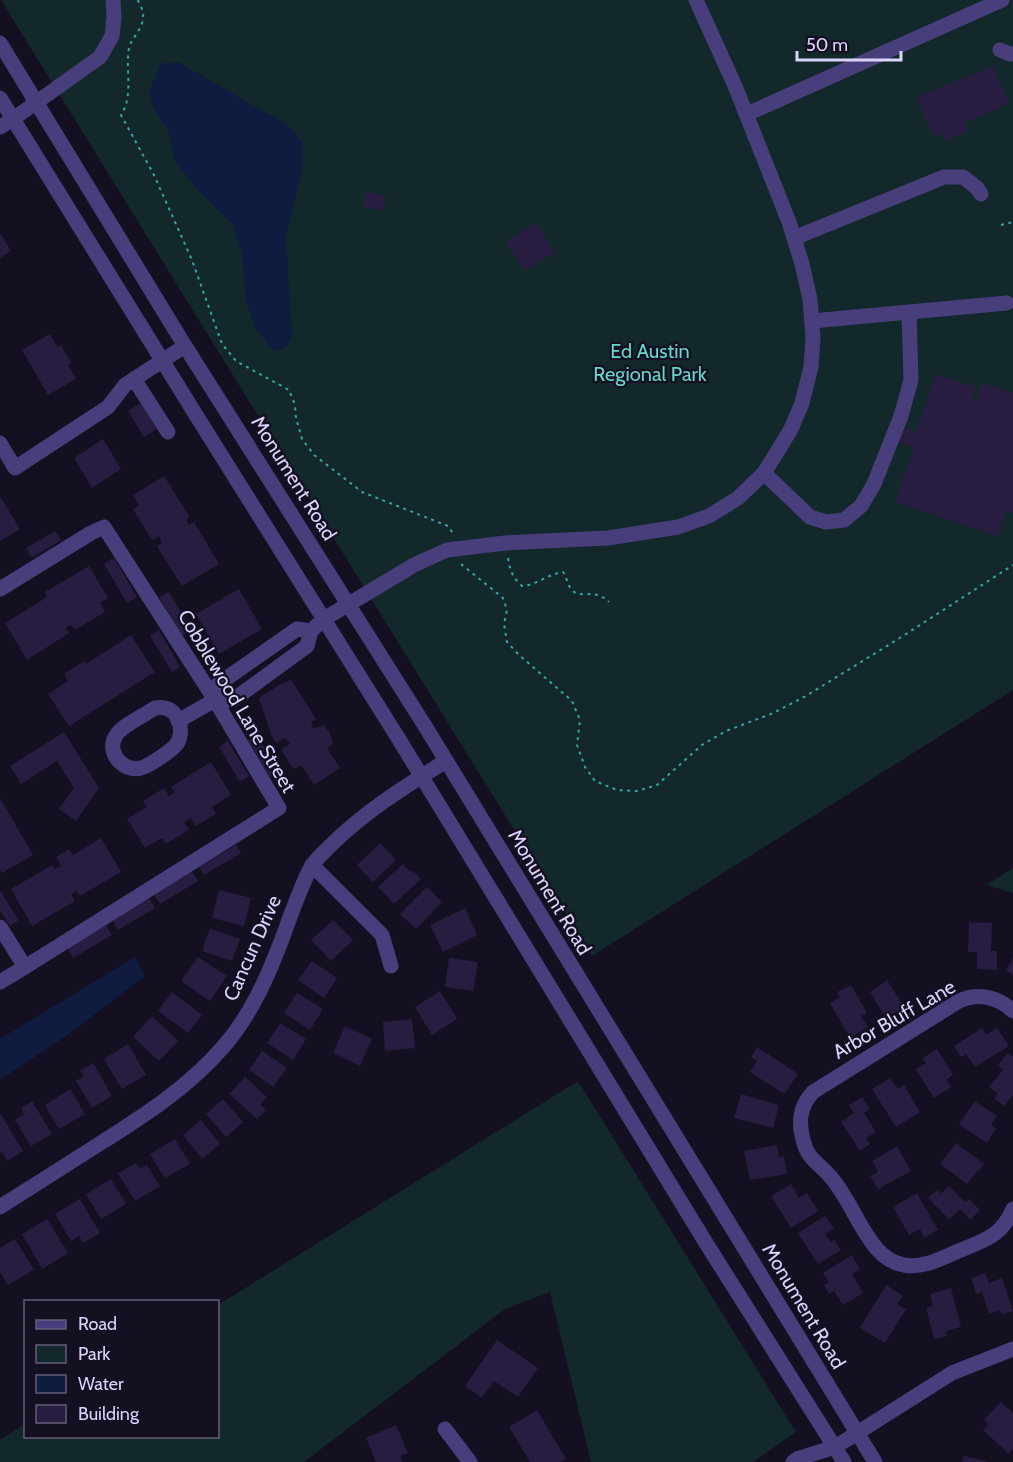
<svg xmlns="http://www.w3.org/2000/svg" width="1013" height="1462" viewBox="0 0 1013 1462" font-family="Cabin,sans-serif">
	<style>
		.green { fill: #13282a }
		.water { fill: #0f1c40 }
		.building { fill: #281d40 }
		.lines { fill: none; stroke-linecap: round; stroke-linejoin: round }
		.path { stroke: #38a3aa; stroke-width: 2; stroke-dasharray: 3 4.5; stroke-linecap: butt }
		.minor { stroke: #483e7c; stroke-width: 15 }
		.labels { text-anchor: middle; stroke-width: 4.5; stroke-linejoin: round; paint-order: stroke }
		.park-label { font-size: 20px; fill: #65d5c7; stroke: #140f21 }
		.street-label { font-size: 20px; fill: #dcd3fb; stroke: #140f21 }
	</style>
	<rect width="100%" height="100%" fill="#140f21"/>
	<g class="green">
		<path d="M1,0H1013V690L592,956Z"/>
		<path d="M1013,868V893L986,885Z"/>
		<path d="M578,1081L796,1432L753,1462H591L550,1292L505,1309L304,1462H0V1440L25,1424L26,1436H218V1305Z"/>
	</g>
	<g class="water">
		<path d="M178,62L289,126L303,143V165L286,236L292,335L287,346L274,352L255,327L246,300L242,252L232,224L192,183L174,161L169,133L153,107L149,91L161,63Z"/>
		<path d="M135,957L145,976L66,1036L0,1080V1039Z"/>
	</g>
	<g class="building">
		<path d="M993,66L1009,104L964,123L967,132L945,141L941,132L933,136L917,97Z"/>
		<path d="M366,192L386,196L383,211L363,207Z"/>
		<path d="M536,223L555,252L525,271L506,242Z"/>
		<path d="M0,233L11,251L0,258Z"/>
		<path d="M50,334L57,347L61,345L71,362L68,365L76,379L48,395L22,350Z"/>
		<path d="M936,374L976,387L972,398L977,399L982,383L1013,393V513L1006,511L997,536L895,502L914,447L895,441L900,426L916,432Z"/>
		<path d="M141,403L157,429L144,437L128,411Z"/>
		<path d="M103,439L121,469L92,488L74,458Z"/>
		<path d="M164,476L190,517L186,520L189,525L194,522L219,564L182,586L157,546L162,543L159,536L152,540L133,509L139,505L133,495Z"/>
		<path d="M0,496L20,529L0,541Z"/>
		<path d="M55,531L61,540L32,558L26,548Z"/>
		<path d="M114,558L137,597L127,603L104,564Z"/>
		<path d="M89,566L108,598L100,603L105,612L75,630L71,625L66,628L69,633L27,660L5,623L47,597L45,592Z"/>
		<path d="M239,589L262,629L219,654L196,614Z"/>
		<path d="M169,592L192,630L182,636L159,597Z"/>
		<path d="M159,630L180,667L172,672L150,636Z"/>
		<path d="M131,635L155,672L69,726L48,694L68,681L64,674L84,661L86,664Z"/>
		<path d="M291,680L316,719L311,722L313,728L324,725L330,733L333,744L327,748L340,768L314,785L302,766L293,769L281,750L290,744L285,738L276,743L271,734L259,698L281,684Z"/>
		<path d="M64,732L99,788L76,821L59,809L74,788L57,761L21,784L10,766Z"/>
		<path d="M257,735L279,772L270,777L248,740Z"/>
		<path d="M228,741L249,776L240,782L219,747Z"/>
		<path d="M211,762L231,795L212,807L216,814L196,826L191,818L184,822L189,830L166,844L162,838L145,848L127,819L147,807L143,801L164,788L169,796L175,792L171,787Z"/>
		<path d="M0,798L33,855L2,873L0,869Z"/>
		<path d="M101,838L121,872L80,896L77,891L71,894L75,901L32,926L11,889L52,865L54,869L61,866L56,857L69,849L73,855Z"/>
		<path d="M380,843L396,860L373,882L357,865Z"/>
		<path d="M236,845L241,853L204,875L199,867Z"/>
		<path d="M403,864L410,872L412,870L421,879L394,904L378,887Z"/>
		<path d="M192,871L198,881L160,904L154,894Z"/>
		<path d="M427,887L442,902L416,929L400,914Z"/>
		<path d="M0,890L19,921L10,926L0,910Z"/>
		<path d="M219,890L251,898L244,926L212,918Z"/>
		<path d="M149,898L155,908L118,930L112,920Z"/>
		<path d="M465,908L477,935L443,952L430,925Z"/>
		<path d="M333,920L353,940L331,961L311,940Z"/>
		<path d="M969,922L992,923L991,951H997V970L977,969V952H968Z"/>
		<path d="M106,925L112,935L73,958L67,948Z"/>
		<path d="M210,928L240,939L232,961L202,951Z"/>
		<path d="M198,957L227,976L210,1001L181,981Z"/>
		<path d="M449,958L478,962L473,991L445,987Z"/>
		<path d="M1013,958V975L1006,970Z"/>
		<path d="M312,961L337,978L324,998L298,980Z"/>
		<path d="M887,980L904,1007L886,1018L870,992Z"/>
		<path d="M851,985L867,1013L861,1016L868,1027L850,1038L830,1003L840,997L837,992Z"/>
		<path d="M440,991L457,1019L432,1035L415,1007Z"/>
		<path d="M172,992L202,1015L188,1033L158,1011Z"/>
		<path d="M297,993L323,1009L310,1030L284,1013Z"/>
		<path d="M152,1016L178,1041L159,1061L133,1037Z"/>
		<path d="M412,1019L415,1048L385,1051L383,1022Z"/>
		<path d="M280,1023L306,1039L293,1060L267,1043Z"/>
		<path d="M345,1026L372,1039L360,1066L333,1053Z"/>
		<path d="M982,1028L986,1035L997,1028L1009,1046L975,1067L966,1054L961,1057L954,1046Z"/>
		<path d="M128,1044L146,1075L122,1089L104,1059Z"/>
		<path d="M757,1047L798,1074L784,1094L750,1072L757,1061L751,1057Z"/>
		<path d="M937,1049L953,1075L946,1080L951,1087L934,1098L916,1069L926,1063L923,1058Z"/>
		<path d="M262,1051L287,1068L273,1087L249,1070Z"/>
		<path d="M1008,1053L1013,1057V1095L1004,1106L994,1098L998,1094L989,1087L1003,1070L998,1065Z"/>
		<path d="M93,1063L112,1096L92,1108L76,1081L84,1076L80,1071Z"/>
		<path d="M245,1077L267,1097L260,1105L266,1110L257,1119L229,1094Z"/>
		<path d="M890,1078L898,1089L904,1085L920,1112L896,1127L872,1089Z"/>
		<path d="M70,1089L85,1114L59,1129L45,1105Z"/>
		<path d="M741,1094L779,1105L773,1128L734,1118Z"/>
		<path d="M862,1097L870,1109L864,1113L876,1132L866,1138L870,1144L860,1151L841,1122L854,1113L849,1105Z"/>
		<path d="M223,1099L243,1122L226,1137L206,1114Z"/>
		<path d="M32,1101L52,1134L31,1146L15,1120L24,1114L21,1108Z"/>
		<path d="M975,1101L997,1116L991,1125L996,1128L987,1143L959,1124Z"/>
		<path d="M0,1113L23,1151L7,1161L2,1152L0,1153Z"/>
		<path d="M201,1120L220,1144L202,1159L183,1135Z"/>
		<path d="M175,1139L190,1164L165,1178L150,1154Z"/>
		<path d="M956,1143L984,1164L978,1172L977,1171L967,1184L940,1164Z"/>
		<path d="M777,1145L779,1157L784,1156L787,1174L750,1180L744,1151Z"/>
		<path d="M897,1146L911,1171L878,1189L870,1176L878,1172L872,1161Z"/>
		<path d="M136,1163L140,1169L147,1165L160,1186L135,1201L118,1173Z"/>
		<path d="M111,1179L126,1204L101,1219L86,1194Z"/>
		<path d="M791,1184L799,1198L807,1193L818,1211L791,1228L771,1196Z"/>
		<path d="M949,1186L965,1202L969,1199L980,1210L970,1220L960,1209L949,1219L928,1198L937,1190L941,1194Z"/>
		<path d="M917,1193L938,1230L924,1238L920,1229L909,1235L893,1207Z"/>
		<path d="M80,1199L100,1233L83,1243L79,1236L71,1241L55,1214Z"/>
		<path d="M825,1216L834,1228L825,1234L831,1242L834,1240L841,1250L818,1264L798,1233Z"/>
		<path d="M47,1219L68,1253L42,1269L22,1234Z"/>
		<path d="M15,1239L34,1270L8,1285L0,1272V1248Z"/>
		<path d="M852,1255L860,1269L852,1274L863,1293L843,1305L834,1291L829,1294L824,1285L829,1282L823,1273Z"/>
		<path d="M985,1273L989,1283L1002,1278L1013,1311L1002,1315L1000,1310L989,1314L982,1292L976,1294L971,1278Z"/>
		<path d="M886,1285L903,1296L897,1304L906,1309L885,1343L860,1328Z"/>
		<path d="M951,1288L961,1327L946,1331L947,1336L934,1339L926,1308L933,1306L930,1294Z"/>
		<path d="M497,1340L538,1368L518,1397L494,1381L482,1398L465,1386Z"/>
		<path d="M1001,1402L1013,1413V1449L1009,1454L983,1430L989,1424L984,1420Z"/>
		<path d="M537,1410L566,1459L560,1462H530L509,1427Z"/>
		<path d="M396,1425L408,1453L400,1456L403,1462H376L366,1438Z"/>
		<path d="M964,1456L986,1461V1462H962Z"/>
	</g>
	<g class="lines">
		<g class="path">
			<path d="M138,0C139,4 143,9 143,13C145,28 132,36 129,48C125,70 134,96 121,115L154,175L192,260L222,344L236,361L289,390L295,405L296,418L302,439L314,455L362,492L448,526L454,535"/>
			<path d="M1001,225L1013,222"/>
			<path d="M508,558C510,570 512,577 522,586C537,585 548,574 563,572C567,577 567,585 572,590C580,600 594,587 609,602"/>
			<path d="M461,564L503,598L507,610L504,624L507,642L518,654L572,701L580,720L577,745L585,767L595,781L617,790L637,791L657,785L702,745L726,731L771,714L806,696L903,636L1013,565"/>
		</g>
		<g class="minor">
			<path d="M0,43L185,346L425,726L875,1462"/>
			<path d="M1000,50L1010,54H1013"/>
			<path d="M0,98L196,415L400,741L706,1243L844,1462"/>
			<path d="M747,114L1002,0"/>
			<path d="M0,127L13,119L100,57L112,36L114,17L113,0"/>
			<path d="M794,238L944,177H963L977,188L981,194"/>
			<path d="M812,321L1007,303"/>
			<path d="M134,379L168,432"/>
			<path d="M0,443L15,468L108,407L125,385L185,346"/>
			<path d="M764,473L810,517L826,522L844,520L861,506L874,484L901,416L911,380L909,312"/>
			<path d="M0,589L91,533L104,527L215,700L279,808L25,967L0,927"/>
			<path d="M215,700L217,685L297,629L311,631"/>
			<path d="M155,708C158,708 161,707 164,708C180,710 185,734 176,745C171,751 154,762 146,766C126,777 103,752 117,734C122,726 146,714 155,708Z"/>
			<path d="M178,721L215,700H233L307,646L311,631L324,619L414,565L447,550L505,543L608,538L678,527L709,516L738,498L764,473L779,449L791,429L802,403L811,367L813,338L810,299L802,264L789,222L735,86L696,0"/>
			<path d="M312,865L382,935L391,966"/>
			<path d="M0,982L25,967"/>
			<path d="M1013,1011C998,997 978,992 959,1001L813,1092C799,1107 798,1123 804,1143C807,1157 820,1165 829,1175C849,1197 858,1227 877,1249C884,1257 893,1263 904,1265C924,1269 943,1257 961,1250C987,1239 1001,1236 1013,1209"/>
			<path d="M0,1207C32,1187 64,1166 96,1146C142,1117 188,1088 224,1046C251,1015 268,976 282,939C291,915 299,890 311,867C315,860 323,853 329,847C364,812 404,787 446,761"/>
			<path d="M445,1429L470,1462"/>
			<path d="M793,1462L797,1459L835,1447L952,1373L1013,1349"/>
		</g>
	</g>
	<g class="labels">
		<g class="park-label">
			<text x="650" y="358">Ed Austin<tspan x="650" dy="23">Regional Park</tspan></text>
		</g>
		<g class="street-label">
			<text transform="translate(294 478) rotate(58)" y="7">Monument Road</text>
			<text transform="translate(237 701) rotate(59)" y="7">Cobblewood Lane Street</text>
			<text transform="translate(550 892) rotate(59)" y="7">Monument Road</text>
			<text transform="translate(252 948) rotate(-66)" y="7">Cancun Drive</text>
			<text transform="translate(894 1019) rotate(-30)" y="7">Arbor Bluff Lane</text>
			<text transform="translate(804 1306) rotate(59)" y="7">Monument Road</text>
		</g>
	</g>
	<rect x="24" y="1300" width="195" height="138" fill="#140f21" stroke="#645d78" stroke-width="1.5"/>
	<rect x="36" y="1320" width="30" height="9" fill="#483e7c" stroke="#645d78" stroke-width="1.5"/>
	<text x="78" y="1330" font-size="18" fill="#dcd3fb">Road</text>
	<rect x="36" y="1345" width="30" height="18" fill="#13282a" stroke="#645d78" stroke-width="1.5"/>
	<text x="78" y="1360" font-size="18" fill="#dcd3fb">Park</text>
	<rect x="36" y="1375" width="30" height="18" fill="#0f1c40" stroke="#645d78" stroke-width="1.5"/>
	<text x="78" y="1390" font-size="18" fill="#dcd3fb">Water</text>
	<rect x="36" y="1405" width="30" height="18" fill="#281d40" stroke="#645d78" stroke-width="1.5"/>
	<text x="78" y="1420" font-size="18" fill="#dcd3fb">Building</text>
	<path d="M797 51v9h104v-9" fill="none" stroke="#dcd3fb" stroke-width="3"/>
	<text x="806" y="51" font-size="18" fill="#dcd3fb" stroke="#140f21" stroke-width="4.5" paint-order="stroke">50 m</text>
</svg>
